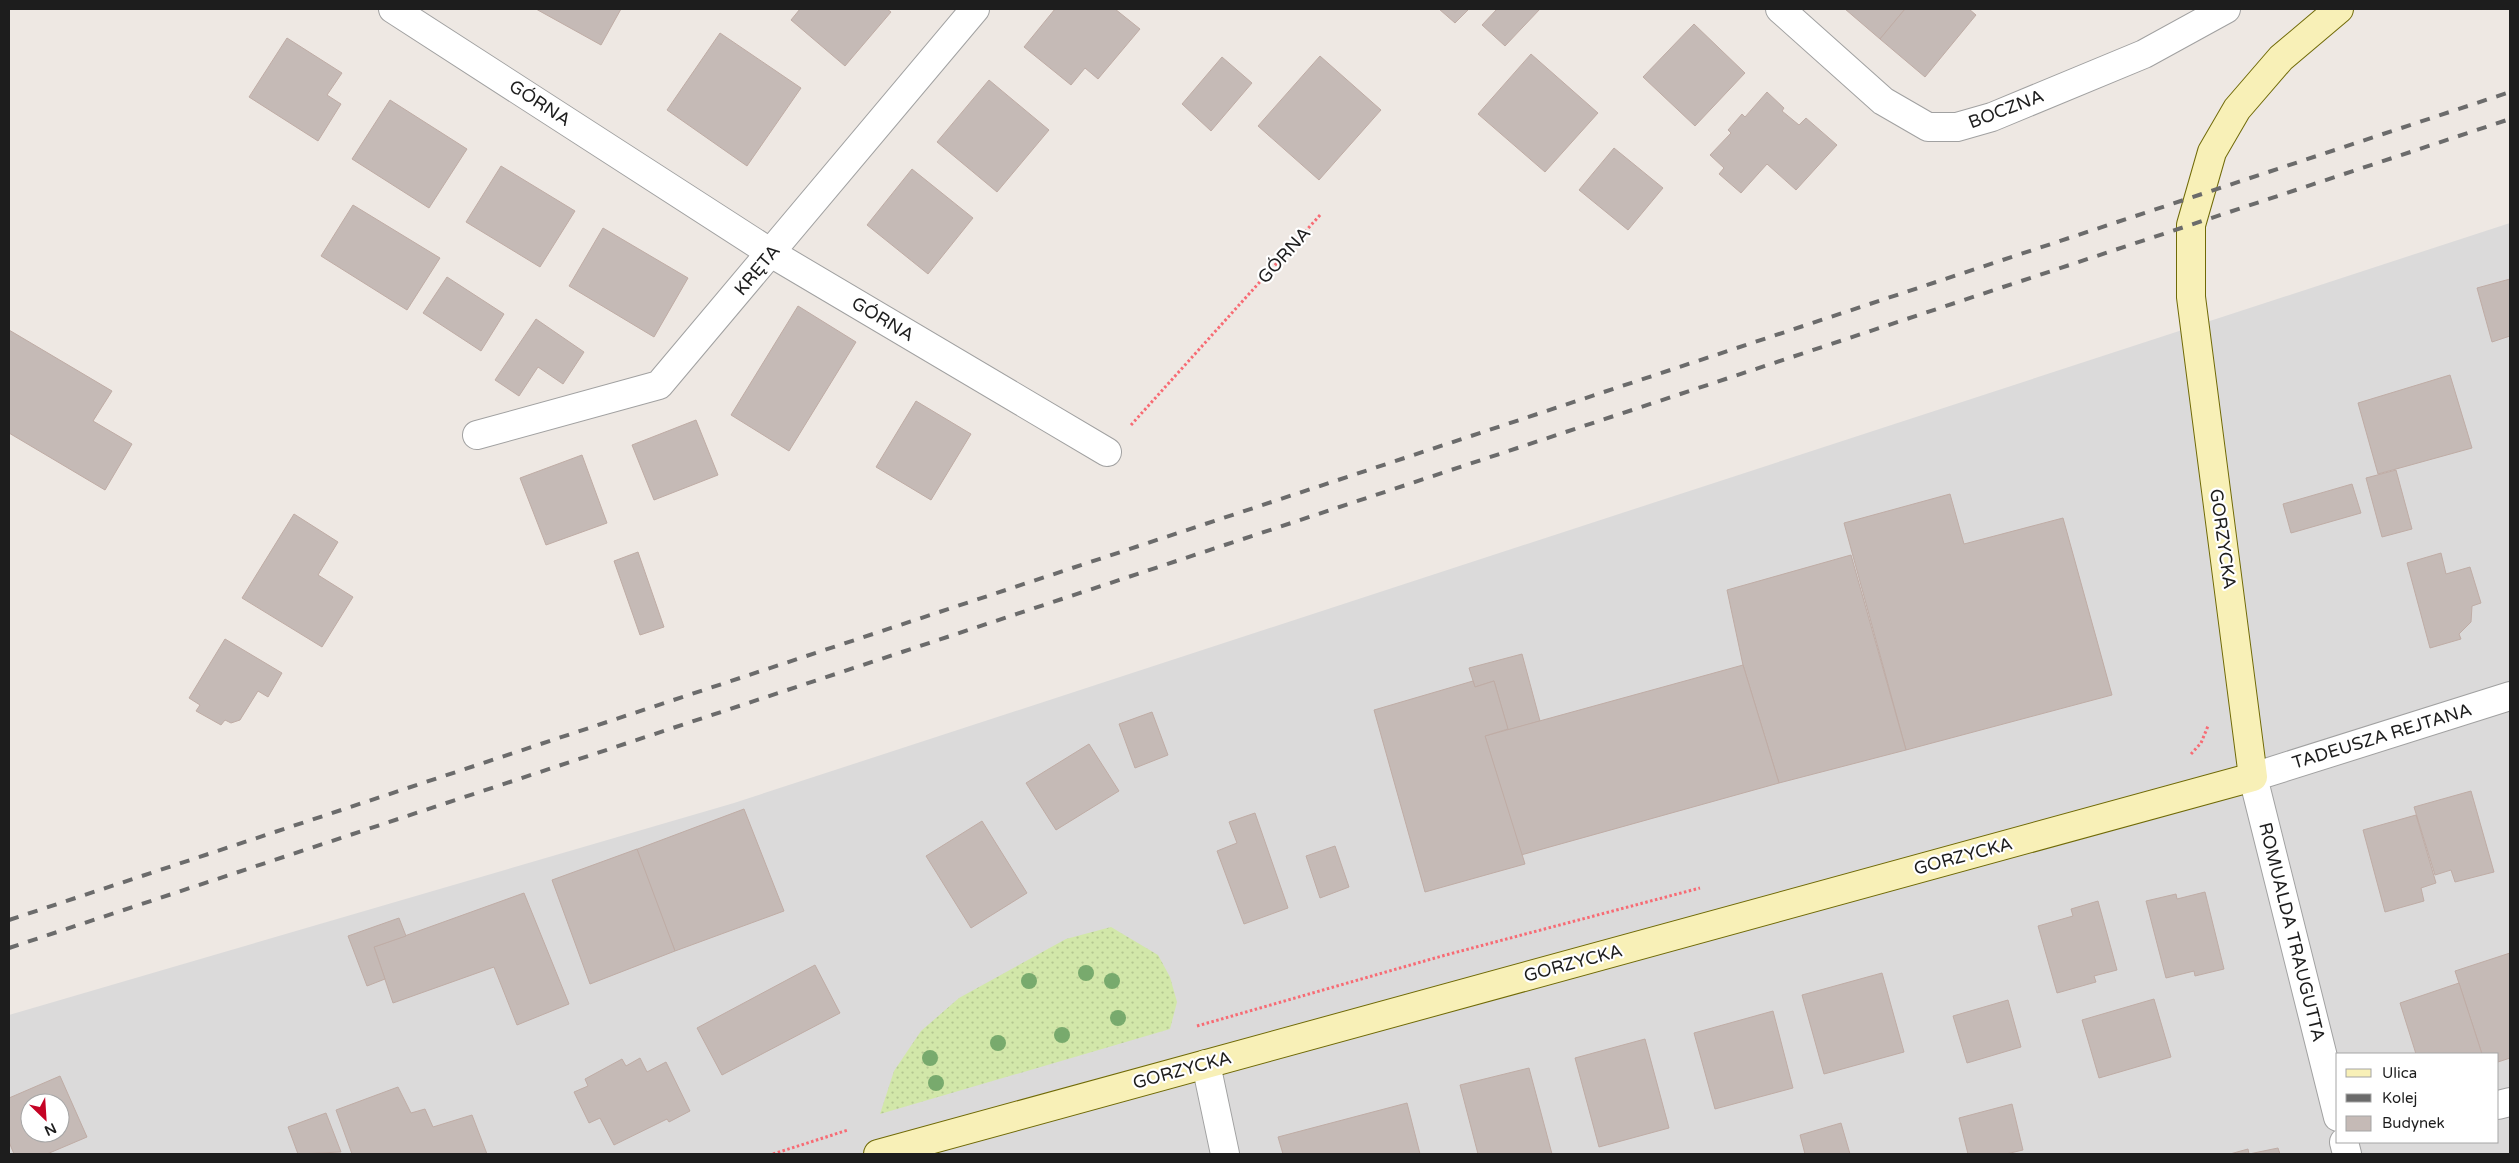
<svg xmlns="http://www.w3.org/2000/svg" width="2519" height="1163" viewBox="0 0 2519 1163" font-family="'Varela Round',sans-serif">
	<style>
		.residential { fill: #dbdada; fill-rule: evenodd }
		.grass { fill: url(#grass-dots) }
		.building { fill: #c5bab6; stroke: #bfaca5; fill-rule: evenodd }
		.lines { fill: none; stroke-linecap: round; stroke-linejoin: round }
		.street-casing { stroke: #a1a1a1; stroke-width: 30 }
		.secondary-casing { stroke: #706a07; stroke-width: 30 }
		.path { stroke: #f76b74; stroke-width: 3; stroke-dasharray: 2.5 2.5; stroke-linecap: butt }
		.street { stroke: #fff; stroke-width: 28 }
		.secondary { stroke: #f8f0b7; stroke-width: 28 }
		.rail { stroke: #6b6b6b; stroke-width: 4; stroke-dasharray: 10 10; stroke-linecap: butt }
		.tree { fill: #78aa6d }
		.labels { text-anchor: middle; stroke-width: 4.5; stroke-linejoin: round; paint-order: stroke }
		.street-label { font-size: 18px; fill: #1d1d1d; stroke: #fff }
	</style>
	<defs>
		<pattern id="grass-dots" width="8" height="8" patternUnits="userSpaceOnUse" patternTransform="scale(1.25)"><rect width="8" height="8" fill="#d2e7a9"/><path d="M2 2h.1M6 6h.1" fill="none" stroke="#b4c691" stroke-width="1.8" stroke-linecap="round"/></pattern>
	</defs>
	<rect width="100%" height="100%" fill="#eee8e3"/>
	<path class="residential" d="M2510,223V1154H9V1015L734,803ZM2338,1054H2498V1142H2338ZM30,1103H60V1133H30Z"/>
	<path class="grass" d="M1111,927L1158,955L1170,977L1177,1002L1170,1029L880,1114L894,1071L921,1031L959,998L1066,939Z"/>
	<g class="building">
		<path d="M536,9H621L601,45Z"/>
		<path d="M800,9H887L891,12L845,66L791,20Z"/>
		<path d="M1055,9H1115L1140,29L1098,79L1085,68L1071,85L1024,47Z"/>
		<path d="M1439,9H1469L1455,23Z"/>
		<path d="M1497,9H1540L1505,46L1482,25Z"/>
		<path d="M1845,9H1905L1880,39Z"/>
		<path d="M1905,9H1969L1976,15L1925,77L1880,39Z"/>
		<path d="M1694,24L1745,73L1695,126L1643,77Z"/>
		<path d="M720,33L801,88L747,166L667,110Z"/>
		<path d="M287,38L342,73L327,95L341,104L318,141L249,97Z"/>
		<path d="M1531,54L1598,113L1545,172L1478,114Z"/>
		<path d="M1320,56L1381,110L1319,180L1258,126Z"/>
		<path d="M1222,57L1252,83L1211,131L1182,104Z"/>
		<path d="M989,80L1049,130L997,192L937,142Z"/>
		<path d="M1767,92L1784,108L1782,111L1799,125L1806,118L1837,145L1796,190L1767,164L1741,193L1719,174L1724,168L1710,155L1731,133L1728,130L1742,114L1745,117Z"/>
		<path d="M390,100L467,149L429,208L352,159Z"/>
		<path d="M1614,148L1663,188L1628,230L1579,190Z"/>
		<path d="M501,166L575,211L540,267L466,222Z"/>
		<path d="M912,169L973,218L928,274L867,225Z"/>
		<path d="M353,205L440,258L407,310L321,256Z"/>
		<path d="M603,228L688,278L654,337L569,286Z"/>
		<path d="M447,277L504,314L481,351L423,313Z"/>
		<path d="M2510,279V336L2492,342L2477,288Z"/>
		<path d="M798,306L856,342L789,451L731,415Z"/>
		<path d="M536,319L584,352L563,384L538,367L519,396L495,380Z"/>
		<path d="M9,330L112,391L93,421L132,444L105,490L9,433Z"/>
		<path d="M2450,375L2472,448L2378,474L2358,403Z"/>
		<path d="M916,401L971,434L931,500L876,467Z"/>
		<path d="M696,420L718,475L654,500L632,445Z"/>
		<path d="M582,455L607,523L546,545L520,478Z"/>
		<path d="M2396,470L2412,529L2382,537L2366,478Z"/>
		<path d="M2352,484L2361,513L2291,533L2283,504Z"/>
		<path d="M1950,494L1964,544L2063,518L2112,695L1906,750L1844,523Z"/>
		<path d="M294,514L338,542L318,575L353,597L322,647L242,598Z"/>
		<path d="M638,552L664,627L640,635L614,561Z"/>
		<path d="M2441,553L2446,574L2470,567L2481,603L2472,606L2471,622L2459,634L2461,639L2430,648L2407,563Z"/>
		<path d="M1851,555L1906,750L1779,783L1743,665L1727,590Z"/>
		<path d="M225,639L282,673L268,697L258,691L240,720L231,723L225,720L221,725L196,711L200,705L189,698Z"/>
		<path d="M1522,654L1540,721L1508,730L1494,681L1475,687L1469,668Z"/>
		<path d="M1743,665L1779,783L1521,855L1485,736Z"/>
		<path d="M1473,681L1475,687L1494,681L1508,729L1485,736L1525,864L1425,892L1374,710Z"/>
		<path d="M1152,712L1168,755L1135,768L1119,724Z"/>
		<path d="M1089,744L1119,791L1056,830L1026,783Z"/>
		<path d="M2471,791L2494,872L2455,882L2451,870L2435,875L2414,807Z"/>
		<path d="M744,809L784,911L675,951L635,850Z"/>
		<path d="M1255,813L1288,908L1244,924L1217,851L1237,843L1229,822Z"/>
		<path d="M2416,815L2436,883L2421,888L2424,901L2385,912L2363,830Z"/>
		<path d="M982,821L1027,893L971,928L926,856Z"/>
		<path d="M1335,846L1349,887L1320,898L1306,856Z"/>
		<path d="M637,849L675,951L590,984L552,880Z"/>
		<path d="M2205,892L2224,969L2195,976L2194,971L2166,978L2146,901L2176,894L2177,899Z"/>
		<path d="M524,893L569,1004L517,1025L494,967L393,1003L374,947Z"/>
		<path d="M2098,901L2117,970L2094,976L2096,982L2057,993L2038,926L2073,916L2071,909Z"/>
		<path d="M399,918L406,936L374,947L385,979L367,986L348,936Z"/>
		<path d="M2510,953V1058L2498,1062V1054H2482L2455,971Z"/>
		<path d="M815,965L840,1013L722,1075L697,1028Z"/>
		<path d="M1882,973L1904,1052L1824,1074L1802,995Z"/>
		<path d="M2459,983L2482,1054H2416L2400,1003Z"/>
		<path d="M2154,999L2171,1057L2099,1078L2082,1020Z"/>
		<path d="M2008,1000L2021,1047L1967,1063L1953,1016Z"/>
		<path d="M1773,1011L1793,1088L1715,1109L1694,1033Z"/>
		<path d="M1645,1039L1669,1128L1599,1147L1575,1058Z"/>
		<path d="M640,1058L647,1072L666,1062L690,1111L669,1122L667,1119L614,1145L600,1118L589,1123L574,1092L588,1086L585,1079L622,1059L626,1066Z"/>
		<path d="M1529,1068L1552,1154H1478L1460,1085Z"/>
		<path d="M60,1076L87,1137L47,1154H14L9,1142V1098ZM30,1103H60V1133H30Z"/>
		<path d="M398,1087L411,1113L425,1109L433,1127L472,1115L487,1154H352L336,1110Z"/>
		<path d="M1407,1103L1420,1154H1283L1278,1137Z"/>
		<path d="M2012,1104L2023,1150L2006,1154H1968L1959,1118Z"/>
		<path d="M326,1113L341,1152L298,1154L288,1127Z"/>
		<path d="M1841,1123L1850,1154H1805L1800,1135Z"/>
		<path d="M2278,1148L2280,1154H2249Z"/>
		<path d="M2248,1149L2249,1154H2230Z"/>
	</g>
	<g class="lines">
		<g class="street-casing">
			<g id="street">
				<path d="M393,9L771,253L1107,452"/>
				<path d="M1780,9L1883,101L1928,127H1957L1992,117L2144,54L2226,9"/>
				<path d="M477,435L659,385L975,9"/>
				<path d="M1206,1064L1225,1154"/>
				<path d="M2498,1105L2510,1102"/>
				<path d="M2338,1117L2253,777L2510,696"/>
				<path d="M2344,1142L2347,1154"/>
			</g>
		</g>
		<g class="secondary-casing">
			<path id="secondary" d="M878,1154L2253,777L2191,297V225L2212,152L2237,109L2281,58L2339,9"/>
		</g>
		<g class="path">
			<path d="M1131,425L1321,214"/>
			<path d="M2191,754L2201,743L2208,726"/>
			<path d="M1197,1026L1442,956L1700,888"/>
			<path d="M773,1154L848,1130"/>
		</g>
		<use href="#street" class="street"/>
		<use href="#secondary" class="secondary"/>
		<g class="rail">
			<path d="M9,920L2510,92"/>
			<path d="M9,948L2510,119"/>
		</g>
	</g>
	<g class="tree">
		<circle cx="1086" cy="973" r="8"/>
		<circle cx="1029" cy="981" r="8"/>
		<circle cx="1112" cy="981" r="8"/>
		<circle cx="1118" cy="1018" r="8"/>
		<circle cx="1062" cy="1035" r="8"/>
		<circle cx="998" cy="1043" r="8"/>
		<circle cx="930" cy="1058" r="8"/>
		<circle cx="936" cy="1083" r="8"/>
	</g>
	<g class="labels">
		<g class="street-label">
			<text transform="translate(540 103) rotate(33)" y="6">GÓRNA</text>
			<text transform="translate(2006 109) rotate(-21)" y="6">BOCZNA</text>
			<text transform="translate(1284 255) rotate(-48)" y="6">GÓRNA</text>
			<text transform="translate(757 270) rotate(-50)" y="6">KRĘTA</text>
			<text transform="translate(883 319) rotate(31)" y="6">GÓRNA</text>
			<text transform="translate(2223 539) rotate(82)" y="6">GORZYCKA</text>
			<text transform="translate(2382 736) rotate(-17)" y="6">TADEUSZA REJTANA</text>
			<text transform="translate(1963 856) rotate(-15)" y="6">GORZYCKA</text>
			<text transform="translate(2292 932) rotate(76)" y="6">ROMUALDA TRAUGUTTA</text>
			<text transform="translate(1573 963) rotate(-15)" y="6">GORZYCKA</text>
			<text transform="translate(1182 1070) rotate(-15)" y="6">GORZYCKA</text>
		</g>
	</g>
	<rect width="2519" height="1163" fill="none" stroke="#1d1d1d" stroke-width="20"/>
	<rect x="2336" y="1053" width="162" height="90" fill="#ffffff" stroke="#a5a5a5"/>
	<rect x="2346" y="1069" width="25" height="8" fill="#f8f0b7" stroke="#a5a5a5"/>
	<text x="2382" y="1078" font-size="15" fill="#1d1d1d">Ulica</text>
	<rect x="2346" y="1094" width="25" height="8" fill="#6b6b6b" stroke="#a5a5a5"/>
	<text x="2382" y="1103" font-size="15" fill="#1d1d1d">Kolej</text>
	<rect x="2346" y="1116" width="25" height="15" fill="#c5bab6" stroke="#a5a5a5"/>
	<text x="2382" y="1128" font-size="15" fill="#1d1d1d">Budynek</text>
	<g transform="translate(45 1118) rotate(155)"><circle r="24" fill="#ffffff" stroke="#a5a5a5"/>
	<path d="M0-4L9 19L0 12L-9 19Z" fill="#c50425"/>
	<text y="-8" font-size="14" font-weight="bold" text-anchor="middle" fill="#1d1d1d">N</text>
	</g>
</svg>
